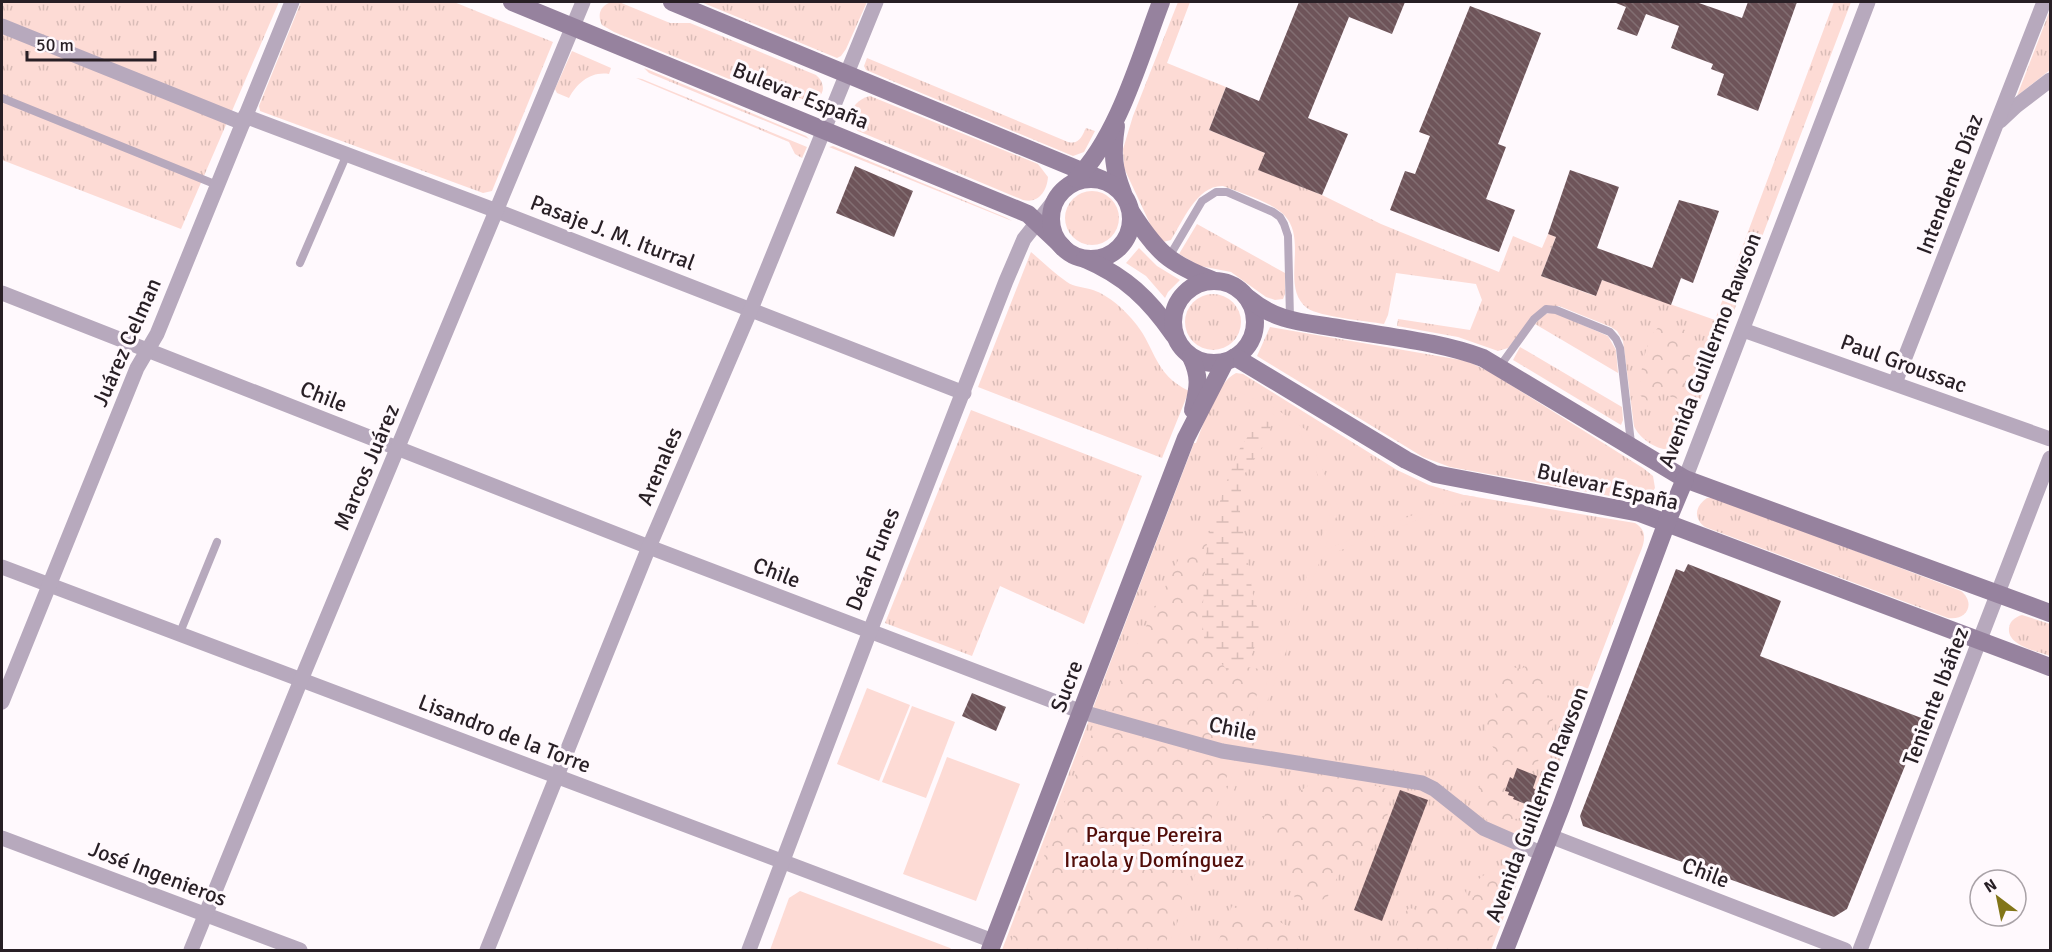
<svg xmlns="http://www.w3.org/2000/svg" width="2052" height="952" viewBox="0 0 2052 952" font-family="Signika,sans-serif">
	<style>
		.grass { fill: url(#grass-tufts) }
		.forest { fill: url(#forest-crowns) }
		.wetland { fill: url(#wetland-marsh) }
		.pitch { fill: #fddbd5 }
		.building { fill: url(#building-back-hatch) }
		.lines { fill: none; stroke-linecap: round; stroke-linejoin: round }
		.lane { stroke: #b7a9bd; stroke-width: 8 }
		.street { stroke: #b7a9bd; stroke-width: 15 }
		.secondary { stroke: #96829e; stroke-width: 18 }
		.labels { text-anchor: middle; stroke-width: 6; stroke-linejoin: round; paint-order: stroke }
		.street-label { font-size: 22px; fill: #281f25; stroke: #fff9fd }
		.park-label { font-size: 22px; fill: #520d09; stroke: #fff9fd }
	</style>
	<defs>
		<pattern id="grass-tufts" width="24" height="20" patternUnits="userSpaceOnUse" patternTransform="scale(1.5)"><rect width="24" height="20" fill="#fddbd5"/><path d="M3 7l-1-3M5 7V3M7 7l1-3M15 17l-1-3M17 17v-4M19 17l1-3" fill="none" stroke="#d9bcb7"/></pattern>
		<pattern id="forest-crowns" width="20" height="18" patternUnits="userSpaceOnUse" patternTransform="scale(1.5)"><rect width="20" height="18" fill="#fddbd5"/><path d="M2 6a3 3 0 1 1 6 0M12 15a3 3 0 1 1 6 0" fill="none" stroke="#d9bcb7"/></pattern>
		<pattern id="wetland-marsh" width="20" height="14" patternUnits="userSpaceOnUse" patternTransform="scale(1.5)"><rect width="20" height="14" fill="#fddbd5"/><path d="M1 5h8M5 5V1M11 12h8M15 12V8" fill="none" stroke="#d9bcb7"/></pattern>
		<pattern id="building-back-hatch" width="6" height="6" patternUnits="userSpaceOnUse" patternTransform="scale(1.5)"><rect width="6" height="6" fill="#6e5459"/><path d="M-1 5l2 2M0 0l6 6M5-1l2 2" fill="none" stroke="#826e72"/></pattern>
	</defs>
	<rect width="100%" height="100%" fill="#fff9fd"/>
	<g class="grass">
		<path d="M2,2H279L181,229L2,160Z"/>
		<path d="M301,2H454L553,42L492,191L483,193L260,111L259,106Z"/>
		<path d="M611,2H619L670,23H690L816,75C828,85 824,101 807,101L750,78L729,79L614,32L602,25C597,15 600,6 611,2Z"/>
		<path d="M701,2H867L846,49L841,56L837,58Z"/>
		<path d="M1178,2H1190L1167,63L1226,87L1209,130L1265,153L1259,170L1322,195L1381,224L1499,272L1513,236L1542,248L1548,234L1556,237L1541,276L1595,296L1602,280L1715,320L1834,2H1851L1685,440C1673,461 1641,443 1634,426L1623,341L1617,331L1611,327L1559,306H1547L1537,312L1508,348L1498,351L1458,337L1397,326L1398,319L1470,330L1482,300L1476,284L1396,273L1388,315L1384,324C1367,321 1320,317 1307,308C1280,287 1308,241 1285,216C1273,202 1240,193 1223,186C1197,185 1183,221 1171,240L1163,242L1151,226L1124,168L1123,149L1133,116Z"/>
		<path d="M2050,10V70L2017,96Z"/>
		<path d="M572,51L611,68L609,74C591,71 577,83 569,98L557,93L555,89Z"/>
		<path d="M867,58L1068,142C1079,145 1082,136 1086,128L1095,131L1084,152L1073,156L866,70L864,66Z"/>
		<path d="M644,68L806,136L809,139L649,73Z"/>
		<path d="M636,78L642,79L807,147L802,158L795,154L789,142Z"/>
		<path d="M870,96L1038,164L1048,177C1047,191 1038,204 1023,200L858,131C843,118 853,100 870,96Z"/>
		<path d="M833,146L1007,218L1012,221L829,147Z"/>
		<circle cx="1092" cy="218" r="27"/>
		<path d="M1197,224L1285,273V294L1283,299L1275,300L1266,297L1231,272L1200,266L1179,254Z"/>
		<path d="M1139,248L1157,266L1180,280L1168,292L1165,298L1146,276L1126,263Z"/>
		<path d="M1031,252C1043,262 1054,273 1067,282C1074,287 1084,287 1093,290C1110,296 1125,310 1136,324C1156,349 1154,374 1189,391L1162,458L978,387Z"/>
		<circle cx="1213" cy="322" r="28"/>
		<path d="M1550,313H1555L1608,336L1616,350L1618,373L1535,324L1544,314Z"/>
		<path d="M1270,327L1467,361L1490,372L1643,468L1653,476L1655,488C1649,498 1643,501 1632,500L1450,467L1423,457L1257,356Z"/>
		<path d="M1520,347L1622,407L1623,420L1621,425L1513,360Z"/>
		<path d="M1236,373L1243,374L1397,470L1429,485L1464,495L1635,523C1652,533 1641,549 1636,563L1533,832L1528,837H1522L1489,824L1436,784L1224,747L1093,708L1194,443H1196C1204,423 1216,383 1236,373Z"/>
		<path d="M971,410L1142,476L1084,624L1000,586L972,656L885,623Z"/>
		<path d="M1707,498H1716L1961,591C1976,603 1967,621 1948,618L1705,527C1693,518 1695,506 1707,498Z"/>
		<path d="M2022,615L2050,624V656C2038,651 2007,646 2009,628C2010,621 2015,617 2022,615Z"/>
		<path d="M1089,720L1420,788L1516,849C1523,857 1524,861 1522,871L1491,950H1002Z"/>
	</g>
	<g class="forest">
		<path d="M1670,322L1673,328L1683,329L1694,335L1696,345C1684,366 1684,373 1685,397C1674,401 1668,397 1662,387L1651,402L1645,400L1639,394C1641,374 1645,324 1670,322Z"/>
		<path d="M1225,523L1211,638L1240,675L1247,667L1266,670L1163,950H1008L1089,739L1097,728L1183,550Z"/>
		<path d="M1530,664C1540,668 1547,678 1542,688L1555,703L1556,714L1552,721V730L1549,742L1543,745V752L1537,763L1528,767H1521L1505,780L1506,794L1519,803L1524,810L1520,818L1510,820L1505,826C1493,824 1473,816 1475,800C1476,792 1481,785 1484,778C1490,766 1485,763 1496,753L1486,734V726L1495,701L1496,678L1501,669L1508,666L1521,669Z"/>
		<path d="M1328,773L1387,789L1390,800L1385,830L1368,854L1351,861L1338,876L1327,898L1309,904L1295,898L1286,877L1289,851L1274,845L1261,825L1268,806L1287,810L1289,798Z"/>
		<path d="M1487,873L1498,879L1501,909L1492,938L1483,950H1393C1398,940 1395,940 1396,930C1396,921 1403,915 1409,908L1414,909L1423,916L1441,895L1455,891L1462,886L1469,898L1474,897V885L1480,878Z"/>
		<path d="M1232,906L1253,917L1272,918L1293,929L1303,944L1306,950H1215Z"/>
	</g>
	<path class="wetland" d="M1260,418L1271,423L1269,438L1243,476L1239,505L1253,595L1263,625L1247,667L1242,671L1230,673L1205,645L1202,619L1207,541L1226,483L1240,448Z"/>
	<g class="pitch">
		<path d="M1235,390L1275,408L1306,430L1339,509L1324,550L1464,495L1476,497L1321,558L1174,950H1167L1332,509L1301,435L1272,413L1234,396Z"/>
		<path d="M867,688L910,705L879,781L837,764Z"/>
		<path d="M912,706L955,722L926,798L882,782Z"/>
		<path d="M947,757L1020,784L976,901L903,874Z"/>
		<path d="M800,891L950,948L952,950H770L789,898Z"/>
	</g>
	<g class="building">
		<path d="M1299,2H1405L1392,34L1349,17L1308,118L1348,134L1322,195L1258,170L1265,153L1209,130L1226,87L1259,101Z"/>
		<path d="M1616,2H1696L1742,18L1748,2H1797L1758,111L1717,95L1724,74L1711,69L1713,64L1671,48L1679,26L1646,14L1637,36L1617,29L1626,7L1616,3Z"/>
		<path d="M1470,6L1541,33L1498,144L1506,147L1486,199L1515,210L1499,252L1390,210L1405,171L1415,174L1430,136L1419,132Z"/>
		<path d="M855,166L913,191L894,237L836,213Z"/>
		<path d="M1570,170L1619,187L1597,248L1652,268L1679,200L1719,211L1693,283L1681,278L1671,305L1602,280L1596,296L1541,276L1556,237L1548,234Z"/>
		<path d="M1688,564L1781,601L1760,656L1924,719L1847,909L1834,917L1583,826L1580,816L1676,569L1684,572Z"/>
		<path d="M972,693L1006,707L996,731L962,716Z"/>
		<path d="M1517,768L1537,776L1533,788L1536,790L1530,806L1513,799L1514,797L1508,795L1509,792L1505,791L1510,777L1513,779Z"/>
		<path d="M1400,790L1428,800L1382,921L1354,910Z"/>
	</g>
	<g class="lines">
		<g class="lane">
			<path d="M2,98L217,185"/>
			<path d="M1169,257L1202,201L1216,192H1227L1273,212L1280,217L1284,224L1288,236L1290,318"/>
			<path d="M300,263L347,154"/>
			<path d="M1500,366L1534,319L1546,309L1556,310L1610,332L1616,339L1620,348L1631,443"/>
			<path d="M179,635L217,542"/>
		</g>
		<g class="street">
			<path d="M2,26L243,123"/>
			<path d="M245,116L497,211L964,393"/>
			<path d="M2000,121L2016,106L2050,80"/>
			<path d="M2,293L649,547L1082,712L1222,751L1422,783L1434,789L1483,828L1543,854"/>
			<path d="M1743,330L2050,439"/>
			<path d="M1895,383L2044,2"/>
			<path d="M1685,479L1868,2"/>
			<path d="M2,567L993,941"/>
			<path d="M2,702L137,368L157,334L292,2"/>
			<path d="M1550,836L1845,950"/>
			<path d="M2,838L300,950"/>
			<path d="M191,950L301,680L583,2"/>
			<path d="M487,950L649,547L751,309L876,2"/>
			<path d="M749,950L870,631L1006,281L1024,239L1058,196"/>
			<path d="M1860,950L2050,458"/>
		</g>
		<g class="secondary">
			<path d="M512,2L1028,214L1063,247"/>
			<path d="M672,2L1106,181"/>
			<path d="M1116,126C1112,153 1113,168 1123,193"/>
			<circle cx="1091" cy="219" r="40"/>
			<path d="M1076,179C1118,137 1140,57 1161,2"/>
			<path d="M1131,212C1157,252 1168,263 1212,280"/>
			<path d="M1085,259C1125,276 1149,299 1174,335"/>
			<circle cx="1214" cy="322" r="41"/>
			<path d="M1248,298C1277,322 1302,322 1338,328C1386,337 1438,341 1483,358L1685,479L2050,613"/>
			<path d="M1191,357C1201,378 1198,388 1193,410"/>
			<path d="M1235,357L1406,460L1435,474L1640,513L2050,667"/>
			<path d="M990,950L1186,438L1225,362"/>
			<path d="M1505,950L1561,807L1667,522L1685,479"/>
		</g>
	</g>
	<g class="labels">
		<g class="street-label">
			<text transform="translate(801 95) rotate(22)" y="8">Bulevar España</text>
			<text transform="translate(1949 184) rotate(-69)" y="8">Intendente Díaz</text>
			<text transform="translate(613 232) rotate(21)" y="8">Pasaje J. M. Iturral</text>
			<text transform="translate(126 342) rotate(-66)" y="8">Juárez Celman</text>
			<text transform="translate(1709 350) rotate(-69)" y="8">Avenida Guillermo Rawson</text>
			<text transform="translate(1904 363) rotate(20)" y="8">Paul Groussac</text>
			<text transform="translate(324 396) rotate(22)" y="8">Chile</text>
			<text transform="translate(659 466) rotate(-67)" y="8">Arenales</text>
			<text transform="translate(366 467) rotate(-67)" y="8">Marcos Juárez</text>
			<text transform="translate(1608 486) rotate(13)" y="8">Bulevar España</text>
			<text transform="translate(872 559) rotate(-68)" y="8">Deán Funes</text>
			<text transform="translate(777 572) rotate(21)" y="8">Chile</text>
			<text transform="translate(1066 686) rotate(-69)" y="8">Sucre</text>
			<text transform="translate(1935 696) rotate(-69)" y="8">Teniente Ibáñez</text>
			<text transform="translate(1233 728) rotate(12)" y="8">Chile</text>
			<text transform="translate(505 733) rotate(21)" y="8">Lisandro de la Torre</text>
			<text transform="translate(1536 804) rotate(-69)" y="8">Avenida Guillermo Rawson</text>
			<text transform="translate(1706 872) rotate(21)" y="8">Chile</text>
			<text transform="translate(158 873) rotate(21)" y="8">José Ingenieros</text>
		</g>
		<g class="park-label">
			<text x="1154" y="842">Parque Pereira<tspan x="1154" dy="25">Iraola y Domínguez</tspan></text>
		</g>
	</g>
	<rect width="2052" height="952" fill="none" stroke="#281f25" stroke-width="6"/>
	<g transform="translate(1998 898) rotate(328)"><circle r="28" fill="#fff9fd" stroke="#a9a2a7" stroke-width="1.5"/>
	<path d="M0-4.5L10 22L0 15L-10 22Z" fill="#827518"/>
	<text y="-9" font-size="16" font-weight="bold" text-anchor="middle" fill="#281f25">N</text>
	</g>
	<path d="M27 51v9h128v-9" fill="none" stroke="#281f25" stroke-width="3"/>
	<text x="36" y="51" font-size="18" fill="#281f25" stroke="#fff9fd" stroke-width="4.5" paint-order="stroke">50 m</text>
</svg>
